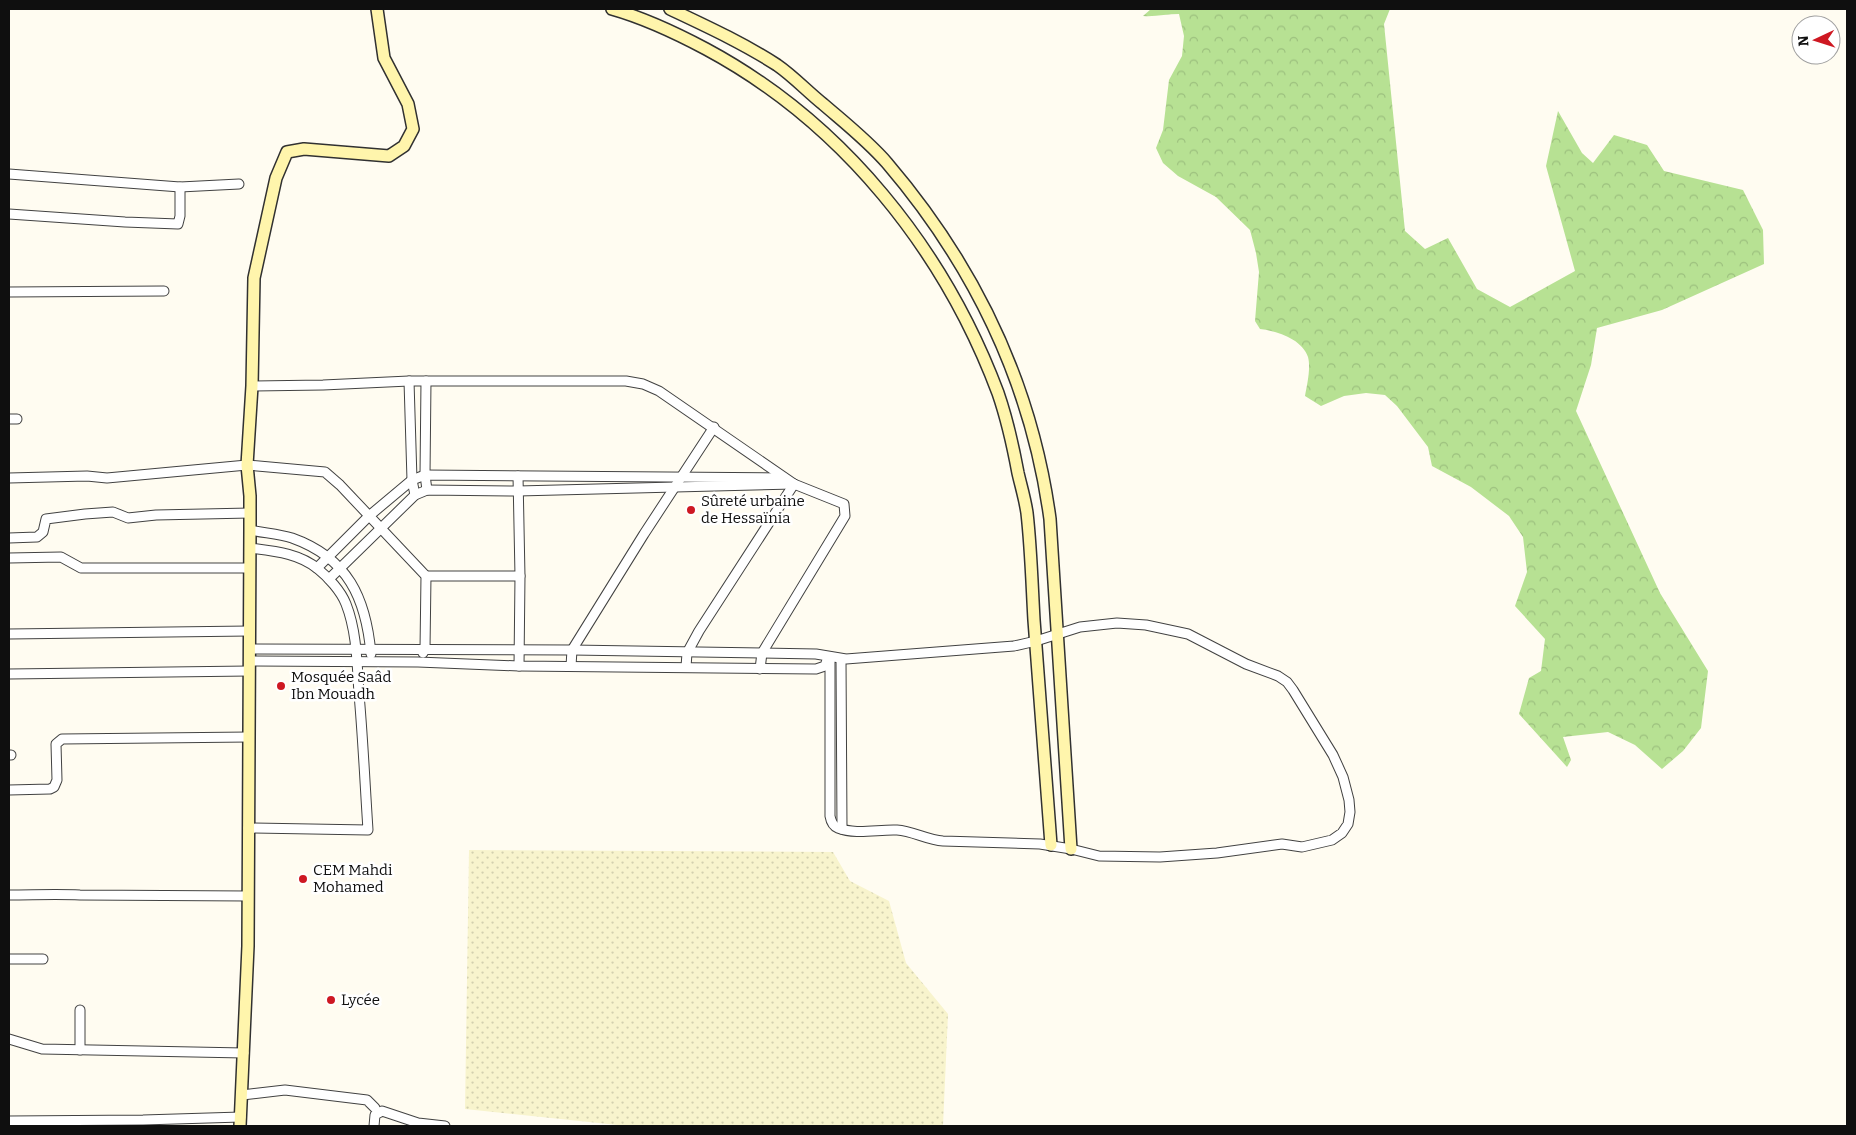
<svg xmlns="http://www.w3.org/2000/svg" width="1856" height="1135" viewBox="0 0 1856 1135" font-family="Bitter,serif">
	<style>
		.farmland { fill: url(#farmland-dots) }
		.forest { fill: url(#forest-crowns) }
		.lines { fill: none; stroke-linecap: round; stroke-linejoin: round }
		.street-casing { stroke: #424242; stroke-width: 11 }
		.secondary-casing { stroke: #313131; stroke-width: 14 }
		.street { stroke: #fff; stroke-width: 9 }
		.secondary { stroke: #fff5ac; stroke-width: 11 }
		.poi-dot { fill: #ce1822; stroke: #fff; stroke-width: 2 }
		.labels { text-anchor: middle; stroke-width: 5; stroke-linejoin: round; paint-order: stroke }
		.poi-label { font-size: 15px; fill: #0f0f0f; stroke: #fff; text-anchor: start }
	</style>
	<defs>
		<pattern id="farmland-dots" width="8" height="8" patternUnits="userSpaceOnUse" patternTransform="scale(1.25)"><rect width="8" height="8" fill="#f8f4cd"/><path d="M2 2h.1M6 6h.1" fill="none" stroke="#d3d0af" stroke-width="1.8" stroke-linecap="round"/></pattern>
		<pattern id="forest-crowns" width="20" height="18" patternUnits="userSpaceOnUse" patternTransform="scale(1.25)"><rect width="20" height="18" fill="#b7e193"/><path d="M2 6a3 3 0 1 1 6 0M12 15a3 3 0 1 1 6 0" fill="none" stroke="#9cc07e"/></pattern>
	</defs>
	<rect width="100%" height="100%" fill="#fffcf1"/>
	<path class="farmland" d="M469,850L833,852L850,881L889,901L906,963L948,1014L943,1126H627L465,1109Z"/>
	<path class="forest" d="M1151,9H1390L1384,24L1405,231L1425,249L1448,238L1477,289L1510,307L1575,271L1546,166L1558,111L1582,153L1593,163L1614,135L1647,145L1664,171L1743,190L1763,230L1764,264L1662,310L1597,328L1591,365L1576,411L1660,593L1708,671L1701,728L1683,751L1662,769L1635,745L1608,732L1563,737L1571,760L1567,767L1519,714L1529,678L1541,671L1545,639L1515,606L1527,572L1523,537L1509,516L1471,487L1432,466L1428,447L1397,406L1385,395L1366,393L1344,396L1321,406L1305,396C1307,385 1311,368 1308,357C1302,339 1277,331 1260,329L1255,321L1259,272L1256,253L1250,230L1216,197L1178,176L1163,163L1156,148L1163,130L1169,80L1182,56L1184,36L1179,14C1167,14 1155,17 1143,16Z"/>
	<g class="lines">
		<g class="street-casing">
			<g id="street">
				<path d="M9,174L180,187L239,184"/>
				<path d="M9,214L125,222L178,224L180,216V187"/>
				<path d="M9,292L164,291"/>
				<path d="M409,381L412,480L415,495"/>
				<path d="M426,381L425,475L427,490"/>
				<path d="M252,386L323,385L409,381H626L643,384L659,391L794,484L844,504L845,516L762,653L760,669"/>
				<path d="M9,419H17"/>
				<path d="M518,476L520,576L519,666"/>
				<path d="M9,478L87,476L107,478L247,465L325,472L340,485L426,576L425,649L423,653"/>
				<path d="M250,530C264,533 279,534 292,538C348,558 366,598 371,654"/>
				<path d="M9,538L37,537L43,532L46,519L85,514L113,512L128,518L156,515L250,513"/>
				<path d="M9,558L61,557L81,568H250"/>
				<path d="M317,568L369,516L412,480L425,475L784,478"/>
				<path d="M426,576H520"/>
				<path d="M329,579L415,495L427,490L518,491L794,484"/>
				<path d="M9,634L249,631"/>
				<path d="M249,649L572,650L762,653L816,654L846,659L1014,646L1036,641L1080,627L1117,623L1146,625L1188,634L1246,664L1278,676L1287,682L1293,690L1333,755L1343,777L1349,800L1350,812L1348,824L1342,833L1332,840L1302,847L1282,844L1217,853L1160,857L1099,856L1071,849L1040,844L943,841C927,840 913,831 897,830C879,829 856,835 838,828C833,826 831,822 830,816V657"/>
				<path d="M841,659L842,829"/>
				<path d="M249,661L418,662L519,666L816,669L825,666L828,657"/>
				<path d="M571,666L572,650L644,534L714,427"/>
				<path d="M686,667L687,653L699,631L794,484"/>
				<path d="M9,674L249,671"/>
				<path d="M9,755H11"/>
				<path d="M9,790L50,789L54,787L57,780L56,744L62,739L249,737"/>
				<path d="M248,828L368,830C365,785 363,739 359,694C357,664 357,632 346,604C341,591 328,577 318,569C299,553 273,551 250,548"/>
				<path d="M9,895C33,895 56,894 80,895L248,896"/>
				<path d="M9,959H43"/>
				<path d="M80,1010V1050"/>
				<path d="M9,1039L42,1049L244,1053"/>
				<path d="M242,1095L285,1090L367,1100L375,1108"/>
				<path d="M9,1121L143,1120L241,1117"/>
				<path d="M374,1126L375,1115L382,1111L418,1123L445,1126"/>
			</g>
		</g>
		<g class="secondary-casing">
			<g id="secondary">
				<path d="M612,9C644,18 676,33 706,49C842,122 944,249 998,393C1007,419 1013,446 1018,473C1021,486 1025,499 1027,513C1031,548 1032,585 1034,620C1040,695 1045,770 1051,845"/>
				<path d="M670,9C706,26 743,43 777,65C793,76 808,92 823,104C845,123 868,141 887,163C975,266 1032,386 1050,519L1071,849"/>
				<path d="M240,1126L248,946L250,530V496L247,465L252,386L254,278L276,178L287,152L304,149L389,156L404,146L413,129L408,104L384,58L377,9"/>
			</g>
		</g>
		<use href="#street" class="street"/>
		<use href="#secondary" class="secondary"/>
	</g>
	<g class="poi-dot">
		<circle cx="691" cy="510" r="5"/>
		<circle cx="281" cy="686" r="5"/>
		<circle cx="303" cy="879" r="5"/>
		<circle cx="331" cy="1000" r="5"/>
	</g>
	<g class="labels">
		<g class="poi-label">
			<text x="701" y="506">Sûreté urbaine<tspan x="701" dy="17">de Hessaïnia</tspan></text>
			<text x="291" y="682">Mosquée Saâd<tspan x="291" dy="17">Ibn Mouadh</tspan></text>
			<text x="313" y="875">CEM Mahdi<tspan x="313" dy="17">Mohamed</tspan></text>
			<text x="341" y="1005">Lycée</text>
		</g>
	</g>
	<rect width="1856" height="1135" fill="none" stroke="#0f0f0f" stroke-width="20"/>
	<g transform="translate(1816 40) rotate(266)"><circle r="24" fill="#ffffff" stroke="#9f9f9f"/>
	<path d="M0-4L9 19L0 12L-9 19Z" fill="#ce1822"/>
	<text y="-8" font-size="14" font-weight="bold" text-anchor="middle" fill="#0f0f0f">N</text>
	</g>
</svg>
